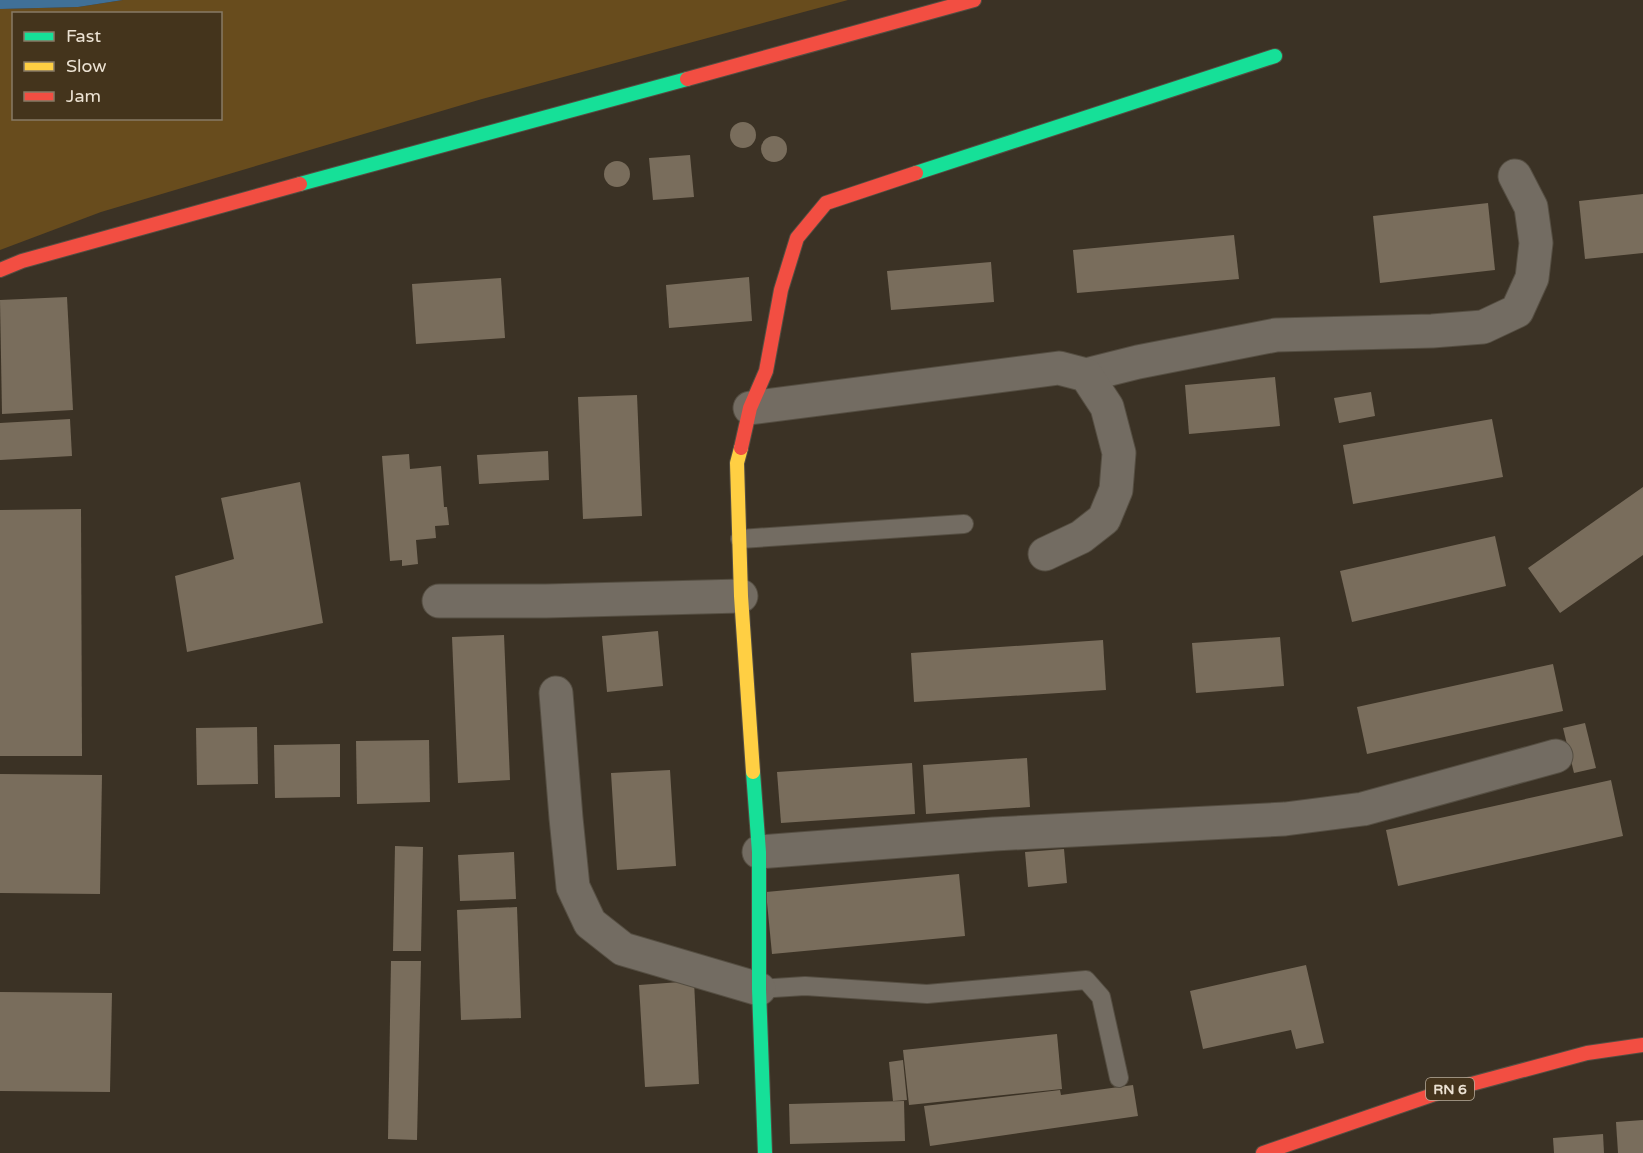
<svg xmlns="http://www.w3.org/2000/svg" width="1643" height="1153" viewBox="0 0 1643 1153" font-family="'Varela Round',sans-serif">
	<style>
		.green { fill: #684c1d; fill-rule: evenodd }
		.water { fill: #407097 }
		.building { fill: #796d5c }
		.lines { fill: none; stroke-linecap: round; stroke-linejoin: round }
		.lane-casing { stroke: #554e42; stroke-width: 20 }
		.street-casing { stroke: #554e42; stroke-width: 35 }
		.fast-casing { stroke: #554e42; stroke-width: 16 }
		.slow-casing { stroke: #554e42; stroke-width: 16 }
		.jam-casing { stroke: #554e42; stroke-width: 16 }
		.lane { stroke: #736c62; stroke-width: 18 }
		.street { stroke: #736c62; stroke-width: 33 }
		.fast { stroke: #16e098; stroke-width: 14 }
		.slow { stroke: #ffcf43; stroke-width: 14 }
		.jam { stroke: #f24e42; stroke-width: 14 }
		.labels { text-anchor: middle; stroke-width: 6; stroke-linejoin: round; paint-order: stroke }
		.shield { fill: #44341c; stroke: #baae9c; stroke-width: 1.5 }
		.shield-label { font-size: 14px; font-weight: bold; fill: #ece2d3 }
	</style>
	<rect width="100%" height="100%" fill="#3b3225"/>
	<path class="green" d="M123,0H848L482,99L101,212L0,250V9L78,7ZM14,14H220V118H14Z"/>
	<path class="water" d="M0,0H123L78,7L0,9Z"/>
	<g class="building">
		<circle cx="743" cy="135" r="13"/>
		<circle cx="774" cy="149" r="13"/>
		<path d="M690,155L694,197L653,200L649,158Z"/>
		<circle cx="617" cy="174" r="13"/>
		<path d="M1643,194V253L1585,259L1579,201Z"/>
		<path d="M1488,203L1495,270L1380,283L1373,216Z"/>
		<path d="M1234,235L1239,279L1077,293L1073,250Z"/>
		<path d="M991,262L994,302L891,310L887,271Z"/>
		<path d="M749,277L752,321L669,328L666,285Z"/>
		<path d="M501,278L505,338L416,344L412,284Z"/>
		<path d="M67,297L73,410L2,414L0,300Z"/>
		<path d="M1275,377L1280,426L1189,434L1185,385Z"/>
		<path d="M1371,392L1375,416L1339,423L1334,398Z"/>
		<path d="M637,395L642,516L583,519L578,397Z"/>
		<path d="M70,419L72,456L0,460V423Z"/>
		<path d="M1492,419L1503,477L1353,504L1343,445Z"/>
		<path d="M548,451L549,480L479,484L477,455Z"/>
		<path d="M409,454L410,469L441,466L444,507H447L449,525L435,526L436,538L416,540L418,564L402,566V560L390,561L382,456Z"/>
		<path d="M300,482L323,623L187,652L175,576L234,559L221,498Z"/>
		<path d="M1643,487V555L1560,613L1528,568Z"/>
		<path d="M81,509L82,756H0V510Z"/>
		<path d="M1495,536L1506,586L1352,622L1340,571Z"/>
		<path d="M658,631L663,686L607,692L602,636Z"/>
		<path d="M504,635L510,780L458,783L452,637Z"/>
		<path d="M1280,637L1284,686L1196,693L1192,643Z"/>
		<path d="M1103,640L1106,690L914,702L911,653Z"/>
		<path d="M1553,664L1563,711L1367,754L1357,707Z"/>
		<path d="M1585,723L1596,768L1574,773L1563,728Z"/>
		<path d="M257,727L258,784L197,785L196,728Z"/>
		<path d="M429,740L430,802L357,804L356,741Z"/>
		<path d="M340,744V797L275,798L274,745Z"/>
		<path d="M1027,758L1030,807L926,814L923,765Z"/>
		<path d="M912,763L915,814L781,823L777,772Z"/>
		<path d="M670,770L676,866L617,870L611,773Z"/>
		<path d="M0,774L102,775L100,894L0,893Z"/>
		<path d="M1611,780L1623,836L1398,886L1386,830Z"/>
		<path d="M395,846L423,847L421,951H393Z"/>
		<path d="M1064,849L1067,883L1028,887L1025,852Z"/>
		<path d="M514,852L516,899L460,901L458,855Z"/>
		<path d="M959,874L965,936L772,954L766,892Z"/>
		<path d="M517,907L521,1018L461,1020L457,910Z"/>
		<path d="M391,961H421L417,1140L388,1139Z"/>
		<path d="M1306,965L1324,1043L1296,1049L1291,1030L1203,1049L1190,991Z"/>
		<path d="M694,981L699,1084L645,1087L639,985Z"/>
		<path d="M0,992L112,993L110,1092L0,1091Z"/>
		<path d="M1057,1034L1062,1089L909,1105L903,1050Z"/>
		<path d="M903,1060L907,1100L893,1101L889,1062Z"/>
		<path d="M1133,1085L1138,1116L930,1146L924,1106L1060,1090L1061,1095Z"/>
		<path d="M904,1101L905,1141L790,1144L789,1104Z"/>
		<path d="M1643,1120V1153H1618L1616,1122Z"/>
		<path d="M1603,1134L1604,1153H1554L1553,1138Z"/>
	</g>
	<g class="lines">
		<g class="lane-casing">
			<g id="lane">
				<path d="M740,539L964,524"/>
				<path d="M759,989L805,986L927,994L1086,980L1101,997L1119,1078"/>
			</g>
		</g>
		<g class="street-casing">
			<g id="street">
				<path d="M1086,375L1138,362L1276,335L1432,331L1483,327L1517,311L1532,278L1536,243L1531,207L1515,176"/>
				<path d="M750,408L1059,368L1086,375L1107,407L1119,453L1116,490L1104,519L1081,537L1045,554"/>
				<path d="M439,601H546L741,596"/>
				<path d="M556,693L566,818L573,887L590,923L623,949L759,989"/>
				<path d="M759,852L994,834L1285,819L1363,809L1556,756"/>
			</g>
		</g>
		<g class="fast-casing">
			<g id="fast">
				<path d="M916,173L1275,56"/>
				<path d="M300,184L687,79"/>
				<path d="M753,772L759,852V989L765,1153"/>
			</g>
		</g>
		<g class="slow-casing">
			<path id="slow" d="M741,448L737,463L741,596L753,772"/>
		</g>
		<g class="jam-casing">
			<g id="jam">
				<path d="M687,79L974,0"/>
				<path d="M0,270L22,261L300,184"/>
				<path d="M741,448L750,408L766,371L781,290L797,238L826,203L916,173"/>
				<path d="M1263,1153L1438,1093L1587,1053L1643,1045"/>
			</g>
		</g>
		<use href="#lane" class="lane"/>
		<use href="#street" class="street"/>
		<use href="#fast" class="fast"/>
		<use href="#slow" class="slow"/>
		<use href="#jam" class="jam"/>
	</g>
	<g class="labels">
		<rect class="shield" x="1426" y="1078" width="48" height="22" rx="4.5"/>
		<g class="shield-label">
			<text x="1450" y="1094">RN 6</text>
		</g>
	</g>
	<rect x="12" y="12" width="210" height="108" fill="#44341c" stroke="#877a65" stroke-width="1.5"/>
	<rect x="24" y="32" width="30" height="9" fill="#16e098" stroke="#877a65" stroke-width="1.5"/>
	<text x="66" y="42" font-size="18" fill="#ece2d3">Fast</text>
	<rect x="24" y="62" width="30" height="9" fill="#ffcf43" stroke="#877a65" stroke-width="1.5"/>
	<text x="66" y="72" font-size="18" fill="#ece2d3">Slow</text>
	<rect x="24" y="92" width="30" height="9" fill="#f24e42" stroke="#877a65" stroke-width="1.5"/>
	<text x="66" y="102" font-size="18" fill="#ece2d3">Jam</text>
</svg>
